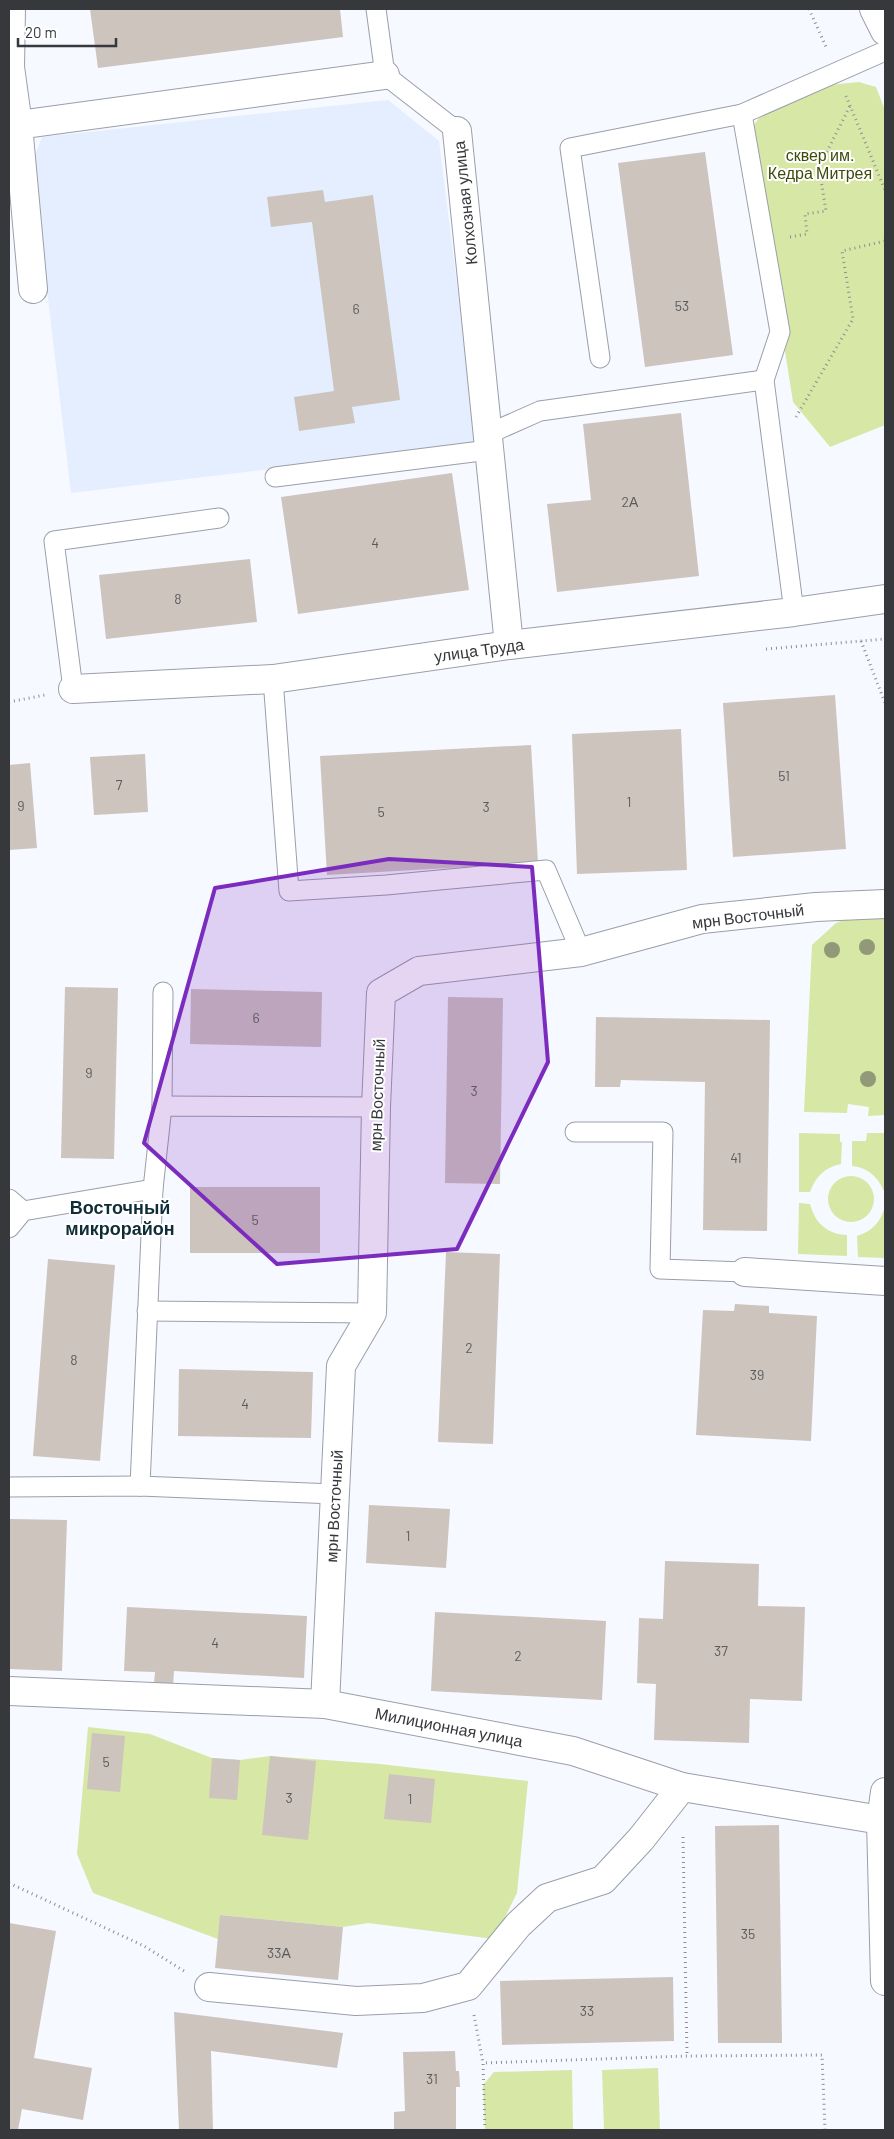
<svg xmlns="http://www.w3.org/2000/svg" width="894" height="2139" viewBox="0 0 894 2139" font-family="Barlow,sans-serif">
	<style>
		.built { fill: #e5eefe }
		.green { fill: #d7e7a6 }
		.building { fill: #cdc4bd }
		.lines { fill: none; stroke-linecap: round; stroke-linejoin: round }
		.service-casing { stroke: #9a9fa8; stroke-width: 21 }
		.minor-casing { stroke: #9a9fa8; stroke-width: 30 }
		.primary-casing { stroke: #9a9fa8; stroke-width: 30 }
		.path { stroke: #8d8f94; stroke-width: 3; stroke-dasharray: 1 4; stroke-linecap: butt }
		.service { stroke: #fff; stroke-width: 19 }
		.minor { stroke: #fff; stroke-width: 28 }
		.primary { stroke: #fff; stroke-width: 28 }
		.tree { fill: #919978 }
		.marked { fill: #7b2cbf; fill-opacity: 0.2; stroke: #7b2cbf; stroke-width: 4; stroke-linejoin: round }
		.labels { text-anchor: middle; stroke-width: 4; stroke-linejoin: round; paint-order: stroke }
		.number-label { font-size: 14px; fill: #5c5b5c }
		.park-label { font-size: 16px; fill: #3e4a0a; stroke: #fff }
		.street-label { font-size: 16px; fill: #36383c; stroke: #fff }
		.neighbourhood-label { font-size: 18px; font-weight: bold; fill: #0f2d37; stroke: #fff }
	</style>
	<rect width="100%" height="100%" fill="#f6f9ff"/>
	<path class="built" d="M388,100L439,141L477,444L71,493L32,163L42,137Z"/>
	<g class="green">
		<path d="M859,82L876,87L885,110V425L830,447L793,402L750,130L760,117L829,85Z"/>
		<path d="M854,916H885V1115L868,1116L869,1107L848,1104L847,1113L804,1112L812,945L836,923Z"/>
		<path d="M799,1133L840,1134V1142H842L841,1164C825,1167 816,1176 810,1192H799Z"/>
		<path d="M867,1133H885V1193C878,1178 870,1168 852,1166V1141H866Z"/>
		<circle cx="851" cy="1199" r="23"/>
		<path d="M799,1203L810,1204C815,1223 827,1234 847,1235V1256L798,1254Z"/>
		<path d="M885,1207V1258L858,1257L857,1236C873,1231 880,1222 885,1207Z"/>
		<path d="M88,1727L150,1734L212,1758L240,1760L270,1756L380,1764L528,1781L517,1893L494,1939L368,1923L343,1927L221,1915L218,1939L93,1893L77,1854Z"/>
		<path d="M658,2068L660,2130H604L602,2070Z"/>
		<path d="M572,2070L573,2130H485L483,2085L494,2072Z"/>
	</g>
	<g class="building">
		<path d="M90,9H340L343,37L98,68Z"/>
		<path d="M705,152L733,355L645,367L618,163Z"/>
		<path d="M323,190L325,202L373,195L400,400L352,407L355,423L299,431L294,397L334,391L312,222L271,227L267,197Z"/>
		<path d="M681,413L699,576L557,592L547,504L591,500L583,424Z"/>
		<path d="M452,473L469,590L298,614L281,497Z"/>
		<path d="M250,559L257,622L106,639L99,575Z"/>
		<path d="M835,695L846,849L733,857L723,703Z"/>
		<path d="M681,729L687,870L577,874L572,734Z"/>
		<path d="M531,745L538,863L327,875L320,756Z"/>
		<path d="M145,754L148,812L94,815L90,757Z"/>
		<path d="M30,763L37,848L9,850V765Z"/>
		<path d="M65,987L118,988L114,1159L61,1158Z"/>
		<path d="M191,989L322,992L321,1047L190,1044Z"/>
		<path d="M448,997L503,998L500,1184L445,1183Z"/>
		<path d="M596,1017L770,1020L767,1231L703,1230L705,1082L621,1080L620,1087H595Z"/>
		<rect x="190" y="1187" width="130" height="66"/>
		<path d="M446,1252L500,1254L493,1444L438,1442Z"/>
		<path d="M48,1259L115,1265L100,1461L33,1456Z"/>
		<path d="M735,1304L769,1306V1313L817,1316L811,1441L696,1435L703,1310L734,1311Z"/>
		<path d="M179,1369L313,1372L311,1438L178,1436Z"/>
		<path d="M369,1505L450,1509L446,1568L366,1563Z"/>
		<path d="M9,1519L67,1520L62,1671L9,1669Z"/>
		<path d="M665,1561L759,1564L758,1606L805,1607L802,1701L750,1699L749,1743L654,1740L656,1684L637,1683L639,1618L663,1619Z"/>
		<path d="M127,1607L307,1616L304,1678L174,1671L173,1685L154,1684L155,1672L124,1671Z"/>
		<path d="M435,1612L606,1621L602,1700L431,1691Z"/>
		<path d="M92,1733L125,1736L120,1792L87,1789Z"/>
		<path d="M270,1756L316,1761L308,1840L262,1835Z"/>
		<path d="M212,1758L240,1760L237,1800L209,1798Z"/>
		<path d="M389,1774L435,1779L431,1823L384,1819Z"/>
		<path d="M779,1825L782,2043H718L715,1826Z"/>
		<path d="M220,1915L343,1927L338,1980L215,1968Z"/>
		<path d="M9,1923L56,1931L34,2058L92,2068L83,2120L22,2109L18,2130H9Z"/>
		<path d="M673,1977L674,2041L502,2045L500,1981Z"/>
		<path d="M174,2012L343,2033L337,2068L211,2051L213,2130H179Z"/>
		<path d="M455,2051L456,2071H459L460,2087H456V2130H394V2112L405,2111L403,2052Z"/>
	</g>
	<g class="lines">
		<g class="service-casing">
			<g id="service">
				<path d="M376,9L385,75L457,131"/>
				<path d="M600,358L570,148L742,114"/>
				<path d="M488,434L540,411L764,380"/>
				<path d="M275,477L489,450"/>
				<path d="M794,612L764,380L780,332L742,114L885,51"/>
				<path d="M273,679L289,891L386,885L546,870L581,952"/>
				<path d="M73,689L54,541L219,518"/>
				<path d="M162,1106L163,992"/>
				<path d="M575,1132H663L660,1269L745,1272"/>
				<path d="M9,1199L23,1211"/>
				<path d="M9,1228L23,1211L153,1189"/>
				<path d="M147,1311L372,1313"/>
				<path d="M140,1486L153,1189L162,1106L376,1107"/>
				<path d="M9,1487L140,1486L334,1494"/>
			</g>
		</g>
		<g class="minor-casing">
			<g id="minor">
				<path d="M11,9L10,67L18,125L33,289"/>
				<path d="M18,125L385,75"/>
				<path d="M457,131L509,645"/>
				<path d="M73,689L273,679L509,645L794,612L885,599"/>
				<path d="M745,1272L885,1281"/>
				<path d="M9,1691L325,1704L573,1751L682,1787L881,1820"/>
				<path d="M325,1704L341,1366L372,1313L376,1107L381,993L419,971L581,952L702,919L816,907L885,904"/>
				<path d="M209,1987L356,2001L423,1998L468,1986L518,1925L547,1898L603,1880L641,1839L682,1787"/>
			</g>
		</g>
		<g class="primary-casing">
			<g id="primary">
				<path d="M874,9L885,31"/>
				<path d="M885,1792L881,1820L885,1981"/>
			</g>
		</g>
		<g class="path">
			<path d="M809,9L827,49"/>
			<path d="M846,96L885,190"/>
			<path d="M790,237L807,234L805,214L826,211L819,167L850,106"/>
			<path d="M796,417L853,319L842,251L885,241"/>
			<path d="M861,641L885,703"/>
			<path d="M766,649L885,639"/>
			<path d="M9,702L45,695"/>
			<path d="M683,1837L687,2056"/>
			<path d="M9,1883L144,1946L184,1971"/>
			<path d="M474,2015L483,2063"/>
			<path d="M485,2130L483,2063L687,2056L822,2055L825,2130"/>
		</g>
		<use href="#service" class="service"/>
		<use href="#minor" class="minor"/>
		<use href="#primary" class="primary"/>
	</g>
	<g class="tree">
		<circle cx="867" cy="947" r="8"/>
		<circle cx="832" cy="950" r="8"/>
		<circle cx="868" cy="1079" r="8"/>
	</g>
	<path class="marked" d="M389,859L532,867L548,1062L457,1249L277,1264L144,1143L215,888Z"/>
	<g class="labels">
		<g class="number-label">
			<text x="682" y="311">53</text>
			<text x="356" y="314">6</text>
			<text x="630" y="507">2А</text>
			<text x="375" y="548">4</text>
			<text x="178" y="604">8</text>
			<text x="784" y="781">51</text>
			<text x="119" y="790">7</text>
			<text x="629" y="807">1</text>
			<text x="21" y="811">9</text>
			<text x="486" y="812">3</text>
			<text x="381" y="817">5</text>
			<text x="256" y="1023">6</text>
			<text x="89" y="1078">9</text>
			<text x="474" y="1096">3</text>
			<text x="736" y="1163">41</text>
			<text x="255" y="1225">5</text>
			<text x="469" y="1353">2</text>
			<text x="74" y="1365">8</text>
			<text x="757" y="1380">39</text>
			<text x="245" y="1409">4</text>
			<text x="408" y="1541">1</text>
			<text x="215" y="1648">4</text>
			<text x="721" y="1656">37</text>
			<text x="518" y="1661">2</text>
			<text x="106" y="1767">5</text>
			<text x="289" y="1803">3</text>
			<text x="410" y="1804">1</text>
			<text x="748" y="1939">35</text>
			<text x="279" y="1958">33А</text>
			<text x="587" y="2016">33</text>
			<text x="432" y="2084">31</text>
		</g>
		<g class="park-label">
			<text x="820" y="161">сквер им.<tspan x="820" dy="18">Кедра Митрея</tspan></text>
		</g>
		<g class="street-label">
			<text transform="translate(465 203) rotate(-96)" y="6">Колхозная улица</text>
			<text transform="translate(479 650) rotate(-8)" y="6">улица Труда</text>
			<text transform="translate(748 916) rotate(-7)" y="6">мрн Восточный</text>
			<text transform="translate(377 1095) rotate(-88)" y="6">мрн Восточный</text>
			<text transform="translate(334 1506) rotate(-87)" y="6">мрн Восточный</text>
			<text transform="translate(449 1727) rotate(11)" y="6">Милиционная улица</text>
		</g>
		<g class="neighbourhood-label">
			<text x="120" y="1214">Восточный<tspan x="120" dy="21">микрорайон</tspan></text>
		</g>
	</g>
	<rect width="894" height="2139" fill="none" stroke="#36383c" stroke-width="20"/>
	<path d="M18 38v8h98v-8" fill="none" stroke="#36383c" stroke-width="2.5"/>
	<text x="25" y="38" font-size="15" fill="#36383c" stroke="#ffffff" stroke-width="4" paint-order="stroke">20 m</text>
</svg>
